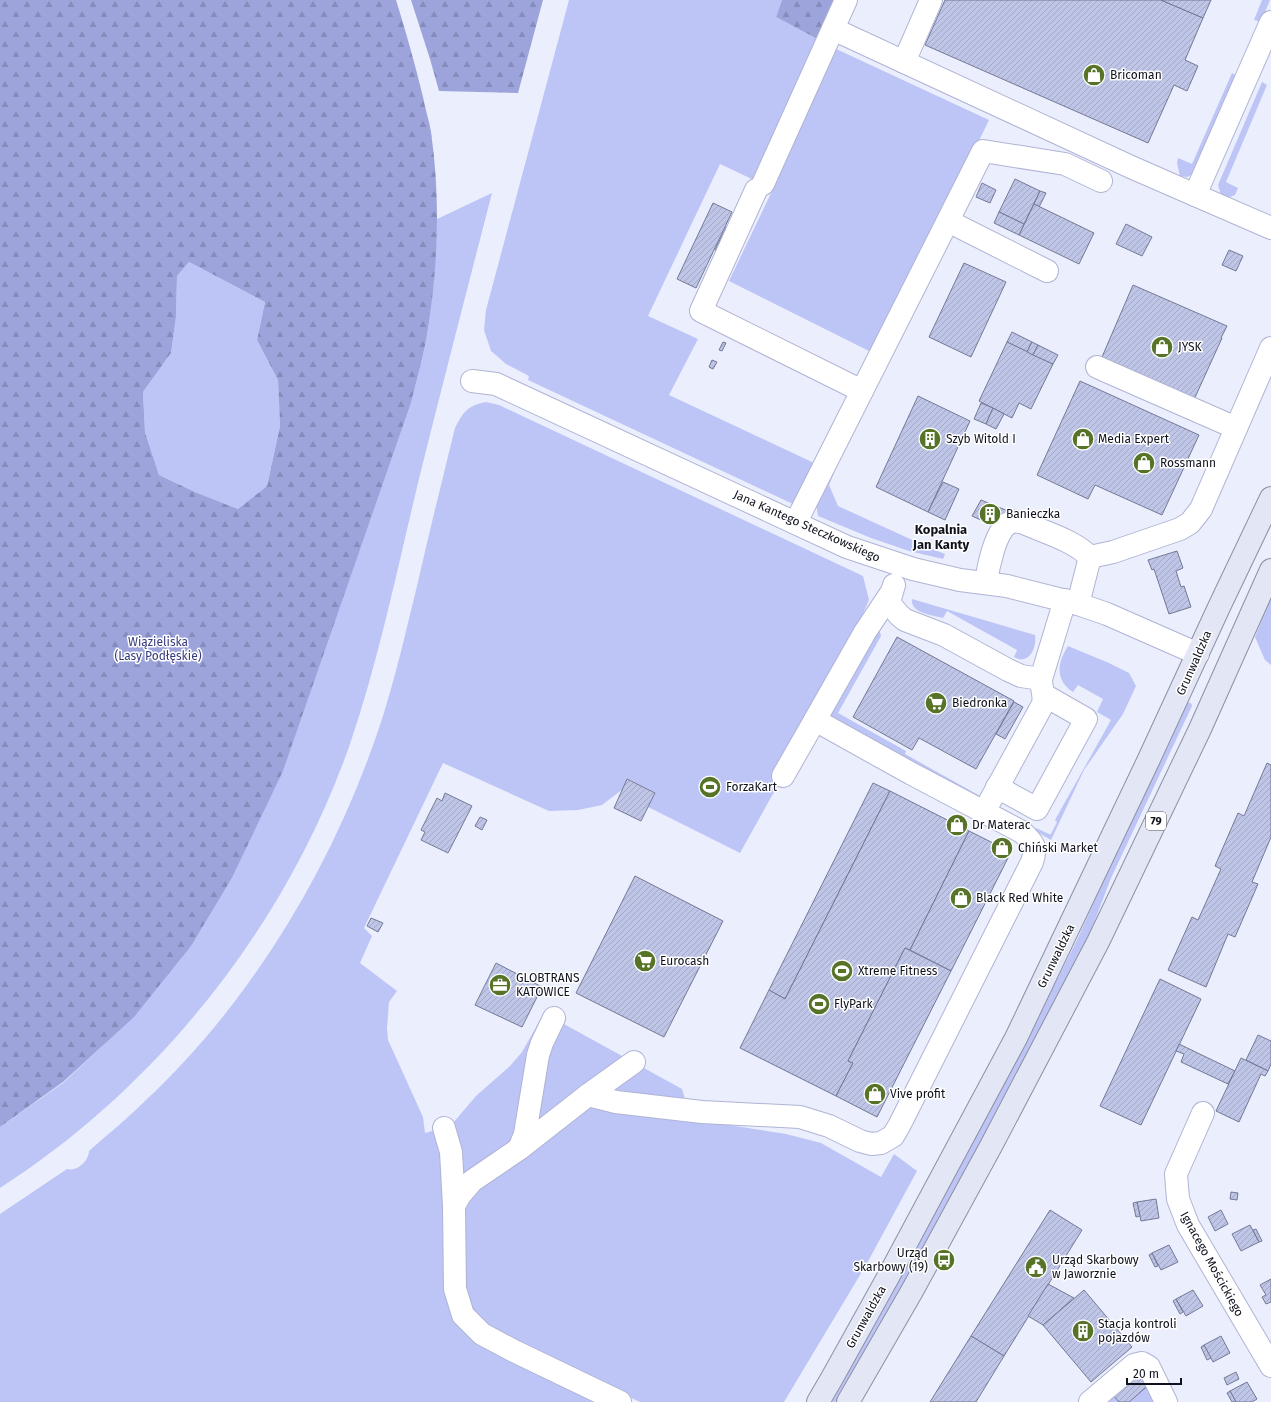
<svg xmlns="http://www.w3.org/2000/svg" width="1271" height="1402" viewBox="0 0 1271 1402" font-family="'Fira Sans',sans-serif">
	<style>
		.grass { fill: #bdc5f7 }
		.forest { fill: url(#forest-firs); fill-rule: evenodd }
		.building { fill: url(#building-hatch); stroke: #747997 }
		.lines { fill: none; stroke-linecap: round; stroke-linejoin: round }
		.minor-casing { stroke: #afb4d5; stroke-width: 24 }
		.major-casing { stroke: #8d90a4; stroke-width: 24 }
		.minor { stroke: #fff; stroke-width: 22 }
		.major { stroke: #e3e6f5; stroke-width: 22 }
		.labels { text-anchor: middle; stroke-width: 3; stroke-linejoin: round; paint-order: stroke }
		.shield { fill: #fff; stroke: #575860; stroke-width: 1 }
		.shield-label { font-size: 11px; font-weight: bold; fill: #0f111c }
		.poi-label { font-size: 12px; fill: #0f111c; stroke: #fff; text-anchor: start }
		.street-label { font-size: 12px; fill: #0f111c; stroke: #fff }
		.park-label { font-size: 12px; fill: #373a7d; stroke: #fff }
		.neighbourhood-label { font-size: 13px; font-weight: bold; fill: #0f111c; stroke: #fff }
	</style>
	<defs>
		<pattern id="forest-firs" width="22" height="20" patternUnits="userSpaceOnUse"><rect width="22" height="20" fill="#9ca4db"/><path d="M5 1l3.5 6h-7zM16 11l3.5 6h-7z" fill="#858cbb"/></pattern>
		<pattern id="building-hatch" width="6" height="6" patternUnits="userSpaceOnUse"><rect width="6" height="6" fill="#bfc5e6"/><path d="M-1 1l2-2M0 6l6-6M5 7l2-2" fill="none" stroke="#a3a8c5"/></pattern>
	</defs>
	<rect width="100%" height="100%" fill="#ebeefc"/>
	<g class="grass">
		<path d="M569,0H782L776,17L834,48L989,120L875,354L729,281L773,189L720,164L648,316L698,339L669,395L814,463L793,504L528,380L529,376L506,364L491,351L484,330L486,310Z"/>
		<path d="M1262,0H1270L1261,22L1254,20Z"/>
		<path d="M1232,73L1237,76L1194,174L1187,177L1180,176L1177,163L1178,158L1192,164Z"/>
		<path d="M1262,82L1267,85L1226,182L1238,188L1235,195L1227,198L1221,195L1218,185Z"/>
		<path d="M492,193C467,290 442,386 418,483C397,570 379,659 350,744C287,924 160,1085 0,1188V1127L63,1083L134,1016L191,945L232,878L283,770L411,403C416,382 422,362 426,341C433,300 436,260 437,219Z"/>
		<path d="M189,262L265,302L257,340L278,380L280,426L267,486L238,509L195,492L159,475L145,432L143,392L171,353L176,317L177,276Z"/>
		<path d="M486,402L499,405L863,576L869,600L846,652L783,776L740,853L648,807L655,793L628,779L623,789L602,805L578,810L549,811L443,763L364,928L372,936L360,963L397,991L389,1002L387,1028L388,1040L423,1117L425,1133L444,1128L453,1123L476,1096L510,1066L522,1052L544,1013L682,1089L691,1119L786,1134L821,1143L881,1177L894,1154L917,1171L866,1265L784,1402H640L565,1366L600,1402H0V1214L67,1169C69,1169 72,1170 74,1169C82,1167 89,1158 89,1151C108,1134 127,1119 145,1101C176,1072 206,1039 232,1005C298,919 348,823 382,719C396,675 406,631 417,586C429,533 442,481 455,428C464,411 467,406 486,402Z"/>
		<path d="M831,471L834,473L829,485L838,506L932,549L945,554L943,559L909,551L871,538L818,516L816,503Z"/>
		<path d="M1271,597V665L1265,660L1255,637Z"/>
		<path d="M912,599L1035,635C1037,648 1029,666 1014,657L1017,650L947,611L943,618C932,615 910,613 912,599Z"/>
		<path d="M879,631L880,632L881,636L838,713L906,751L905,754L980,796L978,799L828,716L875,632Z"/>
		<path d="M1068,646L1109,663L1129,673L1136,686L1123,714L1084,770L1051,840L1034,830L1036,828L1049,834H1051L1057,822L1055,820L1111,720L1097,712L1103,699L1078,685L1073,692C1055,680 1057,663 1068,646Z"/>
		<path d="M1187,702L1191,703L1192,706L1111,878L1092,928L1032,1049L903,1287L846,1387L836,1402H829L896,1284L1024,1045L1077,940L1106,875Z"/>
		<path d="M1142,1367L1159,1402H1110L1106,1396Z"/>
	</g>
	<g class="forest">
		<path d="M0,0H396C406,32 415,64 423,97C425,108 429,120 431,132C441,201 438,272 426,341C422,362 416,382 411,403L283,771L232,878L191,946L134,1017L63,1082L0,1127ZM189,262L265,302L257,340L278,380L280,426L267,486L238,509L195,492L159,475L145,432L143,392L171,353L176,317L177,276Z"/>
		<path d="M411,0H543L518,93L439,91L430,59Z"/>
		<path d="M782,0H857L834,48L776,17Z"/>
	</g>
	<g class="building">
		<path d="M945,0H1161L1203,18L1185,60L1198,66L1187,91L1174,85L1148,143L925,45Z"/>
		<path d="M1161,0H1211L1203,18Z"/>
		<path d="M1015,179L1040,191L1024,224L999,212Z"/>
		<path d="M982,183L996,190L990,203L976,197Z"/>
		<path d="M1040,191L1046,193L1039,207L1034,204Z"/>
		<path d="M713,203L732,212L696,288L677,279Z"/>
		<path d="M1034,204L1094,233L1079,264L1019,235Z"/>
		<path d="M999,212L1024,224L1019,235L994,223Z"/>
		<path d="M1126,224L1152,237L1142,256L1116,244Z"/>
		<path d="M726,227L728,228L717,251L715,250Z"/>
		<path d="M1229,250L1243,256L1236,271L1222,265Z"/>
		<path d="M964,263L1006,282L971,357L929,337Z"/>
		<path d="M1133,285L1227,326L1221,338H1222L1192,404L1099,364Z"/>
		<path d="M1012,332L1032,342L1027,352L1007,342Z"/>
		<path d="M723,342L726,343L722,351L719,350Z"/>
		<path d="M1007,342L1053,364L1031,409L1019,403L1012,418L979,401Z"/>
		<path d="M1032,342L1038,345L1033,355L1027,352Z"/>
		<path d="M1038,345L1058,355L1053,364L1033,355Z"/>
		<path d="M712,360L717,362L713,369L709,367Z"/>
		<path d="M1080,381L1199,435L1162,515L1095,485L1088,499L1037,475Z"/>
		<path d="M918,396L970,421L928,512L876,487Z"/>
		<path d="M981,403L993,408L986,424L974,419Z"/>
		<path d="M993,408L1004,414L996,429L986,424Z"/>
		<path d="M943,482L959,489L945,520L928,512Z"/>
		<path d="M981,500L1008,511L999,528L972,516Z"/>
		<path d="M1177,551L1183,568L1176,571L1181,587L1184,586L1191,607L1169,614L1154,569L1152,570L1148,560Z"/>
		<path d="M897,637L1014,701L976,769L919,738L912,750L853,717Z"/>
		<path d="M1014,702L1023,707L1005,739L996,734Z"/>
		<path d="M1267,763L1271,765V837L1252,882L1258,884L1235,937L1228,934L1206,987L1168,970L1192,917L1198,920L1221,869L1215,866L1238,813L1244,816Z"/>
		<path d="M627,779L655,793L641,821L614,808Z"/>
		<path d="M873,783L890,791L785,999L769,990Z"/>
		<path d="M890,791L969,831L910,950L905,948L848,1061L853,1063L836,1096L740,1048L769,990L785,999Z"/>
		<path d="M445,793L472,806L448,853L421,840L425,832L421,830L437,798L442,801Z"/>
		<path d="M480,817L487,820L482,830L475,826Z"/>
		<path d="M969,831L1011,852L951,971L910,950Z"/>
		<path d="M635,876L723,921L664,1037L576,993Z"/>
		<path d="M371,918L383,923L378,932L367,926Z"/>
		<path d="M905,948L951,971L877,1117L836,1096L853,1063L848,1061Z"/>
		<path d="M496,963L542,987L522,1027L475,1005Z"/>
		<path d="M1160,979L1201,999L1141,1125L1100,1106Z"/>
		<path d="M1258,1035L1271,1041V1064L1268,1071L1246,1060Z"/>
		<path d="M1179,1044L1235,1071L1228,1084L1181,1062L1184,1054L1176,1051Z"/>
		<path d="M1241,1058L1268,1071L1265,1076L1261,1074L1239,1122L1216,1111Z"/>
		<path d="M1231,1192L1238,1193L1237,1200L1230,1199Z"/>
		<path d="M1156,1199L1159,1218L1141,1221L1137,1202Z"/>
		<path d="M1137,1202L1140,1216L1136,1217L1133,1203Z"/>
		<path d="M1050,1210L1082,1230L1004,1356L971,1336Z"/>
		<path d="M1221,1210L1228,1224L1215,1231L1208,1217Z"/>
		<path d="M1250,1225L1259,1242L1241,1251L1232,1234Z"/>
		<path d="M1256,1229L1262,1241L1259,1242L1253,1230Z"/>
		<path d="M1169,1245L1178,1262L1161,1270L1152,1253Z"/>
		<path d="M1152,1253L1158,1266L1155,1267L1149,1255Z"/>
		<path d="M1271,1279V1302L1266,1304L1262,1297L1266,1295L1260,1285Z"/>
		<path d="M1048,1284L1074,1298L1043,1325L1028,1316Z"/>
		<path d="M1084,1290L1132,1347L1091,1382L1043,1325Z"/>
		<path d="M1193,1290L1203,1306L1186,1316L1176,1299Z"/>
		<path d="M1176,1299L1183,1312L1180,1314L1173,1301Z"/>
		<path d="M971,1336L1004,1356L976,1402H930Z"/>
		<path d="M1221,1336L1230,1353L1213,1362L1204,1345Z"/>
		<path d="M1204,1345L1211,1358L1207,1360L1201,1347Z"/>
		<path d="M1140,1371L1150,1384L1129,1402H1119L1112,1394Z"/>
		<path d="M1236,1372L1239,1379L1227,1385L1224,1378Z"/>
		<path d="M1247,1382L1257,1399L1252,1402H1236L1230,1391Z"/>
		<path d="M1230,1391L1236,1402H1232L1227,1393Z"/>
	</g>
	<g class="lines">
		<g class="minor-casing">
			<g id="minor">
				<path d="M833,29L1131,167L1195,195L1271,22"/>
				<path d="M904,62L931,0"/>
				<path d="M763,184L846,0"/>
				<path d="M756,190L701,311L862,391"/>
				<path d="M1195,195L1271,228"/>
				<path d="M948,221L1047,271"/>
				<path d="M1097,367L1236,428"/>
				<path d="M472,381L496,384L847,547L913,569L960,580L1007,586L1078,604L1107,614L1198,654"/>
				<path d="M796,523L801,512L983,151L1065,164L1101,181"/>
				<path d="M1090,557L1113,552L1180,529L1190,523L1201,509L1271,348"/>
				<path d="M986,583C988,568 995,531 1009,523C1013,520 1019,522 1024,523C1046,533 1073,540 1090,557"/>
				<path d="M894,585L890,599V604L899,615L905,620L944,635L1008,670L1021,676L1041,679"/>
				<path d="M1078,604L1090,557"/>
				<path d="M783,776L815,720"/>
				<path d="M997,787L1037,809L1086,719L1044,695"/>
				<path d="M984,812L1043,704C1045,693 1041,690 1041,679L1065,600"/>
				<path d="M588,1095L616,1102L702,1112L800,1117L829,1126L860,1141L871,1144L881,1143L893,1136L899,1126L1032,862C1037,847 1034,843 1022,832L912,774L815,720L865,632L891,593"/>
				<path d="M1203,1113L1176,1174L1178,1199L1188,1225L1271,1366"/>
				<path d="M444,1128L451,1152L454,1206"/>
				<path d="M519,1149L525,1134L538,1055L542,1043L554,1018"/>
				<path d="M620,1402L514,1351L482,1334L463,1315L455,1289L454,1206L460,1195L472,1181L519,1149L588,1095L634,1062"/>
				<path d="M1090,1402L1134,1365L1142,1363L1149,1367L1166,1402"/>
			</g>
		</g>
		<g class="major-casing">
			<g id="major">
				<path d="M818,1402L832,1378L887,1279L1016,1038L1149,759L1220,605L1271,498"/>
				<path d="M848,1402L912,1291L991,1146L1098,942L1200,729L1271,570"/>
			</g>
		</g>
		<use href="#minor" class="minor"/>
		<use href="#major" class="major"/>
	</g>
	<defs>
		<g id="shop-disc" transform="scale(1.15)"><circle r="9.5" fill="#567328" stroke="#fff"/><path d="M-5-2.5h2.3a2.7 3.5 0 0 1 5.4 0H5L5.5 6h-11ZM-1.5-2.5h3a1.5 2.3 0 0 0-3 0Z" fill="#fff"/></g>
		<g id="building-disc" transform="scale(1.15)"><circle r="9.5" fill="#567328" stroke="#fff"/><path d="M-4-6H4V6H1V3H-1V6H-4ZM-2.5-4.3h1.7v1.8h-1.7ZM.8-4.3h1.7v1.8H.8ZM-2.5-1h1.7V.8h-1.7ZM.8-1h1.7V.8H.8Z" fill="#fff"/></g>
		<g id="supermarket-disc" transform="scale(1.15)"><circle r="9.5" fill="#567328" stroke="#fff"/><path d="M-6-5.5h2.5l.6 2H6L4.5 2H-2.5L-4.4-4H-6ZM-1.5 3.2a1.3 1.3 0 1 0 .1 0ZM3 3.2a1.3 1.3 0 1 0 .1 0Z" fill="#fff"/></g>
		<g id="stadium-disc" transform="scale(1.15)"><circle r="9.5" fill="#567328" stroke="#fff"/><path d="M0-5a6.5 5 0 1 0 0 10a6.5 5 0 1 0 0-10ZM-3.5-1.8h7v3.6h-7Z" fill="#fff"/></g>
		<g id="office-disc" transform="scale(1.15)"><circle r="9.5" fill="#567328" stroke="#fff"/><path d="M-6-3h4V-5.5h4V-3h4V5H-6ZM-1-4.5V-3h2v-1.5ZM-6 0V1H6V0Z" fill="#fff"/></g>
		<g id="bus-disc" transform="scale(1.15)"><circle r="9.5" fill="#567328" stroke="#fff"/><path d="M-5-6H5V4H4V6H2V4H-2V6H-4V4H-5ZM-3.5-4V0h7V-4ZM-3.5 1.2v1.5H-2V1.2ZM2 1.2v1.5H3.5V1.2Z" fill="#fff"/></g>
		<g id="civic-disc" transform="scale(1.15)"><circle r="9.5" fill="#567328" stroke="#fff"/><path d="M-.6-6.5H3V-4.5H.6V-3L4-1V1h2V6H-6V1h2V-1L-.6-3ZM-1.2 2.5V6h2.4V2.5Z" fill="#fff"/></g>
	</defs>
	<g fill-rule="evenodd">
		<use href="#shop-disc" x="1094" y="75"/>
		<use href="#shop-disc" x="1162" y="347"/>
		<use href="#building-disc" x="930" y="439"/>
		<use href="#shop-disc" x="1083" y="439"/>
		<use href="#shop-disc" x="1144" y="463"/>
		<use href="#building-disc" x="990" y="514"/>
		<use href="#supermarket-disc" x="936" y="703"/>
		<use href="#stadium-disc" x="710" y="787"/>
		<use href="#shop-disc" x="957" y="825"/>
		<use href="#shop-disc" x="1002" y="848"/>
		<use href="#shop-disc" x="961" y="898"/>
		<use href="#supermarket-disc" x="645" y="961"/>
		<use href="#stadium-disc" x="842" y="971"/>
		<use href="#office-disc" x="500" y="985"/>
		<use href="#stadium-disc" x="819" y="1004"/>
		<use href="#shop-disc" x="875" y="1094"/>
		<use href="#bus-disc" x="944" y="1260"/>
		<use href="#civic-disc" x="1036" y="1267"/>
		<use href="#building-disc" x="1083" y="1331"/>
	</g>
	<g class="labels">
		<rect class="shield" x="1146" y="812" width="20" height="18" rx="3"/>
		<g class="shield-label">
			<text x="1156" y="825">79</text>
		</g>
		<g class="poi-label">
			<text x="1110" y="79">Bricoman</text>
			<text x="1178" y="351">JYSK</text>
			<text x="946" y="443">Szyb Witold I</text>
			<text x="1098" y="443">Media Expert</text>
			<text x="1160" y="467">Rossmann</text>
			<text x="1006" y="518">Banieczka</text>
			<text x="952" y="707">Biedronka</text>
			<text x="726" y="791">ForzaKart</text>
			<text x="972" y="829">Dr Materac</text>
			<text x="1018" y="852">Chiński Market</text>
			<text x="976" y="902">Black Red White</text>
			<text x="660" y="965">Eurocash</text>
			<text x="858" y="975">Xtreme Fitness</text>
			<text x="516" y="982">GLOBTRANS<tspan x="516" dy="14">KATOWICE</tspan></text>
			<text x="834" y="1008">FlyPark</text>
			<text x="890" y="1098">Vive profit</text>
			<text x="928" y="1257" text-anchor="end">Urząd<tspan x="928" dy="14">Skarbowy (19)</tspan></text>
			<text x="1052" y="1264">Urząd Skarbowy<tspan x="1052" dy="14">w Jaworznie</tspan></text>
			<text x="1098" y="1328">Stacja kontroli<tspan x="1098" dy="14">pojazdów</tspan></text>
		</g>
		<g class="street-label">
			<text transform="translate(807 526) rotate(24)" y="4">Jana Kantego Steczkowskiego</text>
			<text transform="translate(1194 663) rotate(-66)" y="4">Grunwaldzka</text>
			<text transform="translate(1056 956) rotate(-64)" y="4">Grunwaldzka</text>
			<text transform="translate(1212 1264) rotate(61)" y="4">Ignacego Mościckiego</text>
			<text transform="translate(866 1317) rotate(-61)" y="4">Grunwaldzka</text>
		</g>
		<g class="park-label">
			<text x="158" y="646">Wiązieliska<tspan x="158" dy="14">(Lasy Podłęskie)</tspan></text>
		</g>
		<g class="neighbourhood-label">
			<text x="941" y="534">Kopalnia<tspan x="941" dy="15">Jan Kanty</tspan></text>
		</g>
	</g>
	<path d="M1127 1378v6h54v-6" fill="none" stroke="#0f111c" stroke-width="2"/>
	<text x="1133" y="1378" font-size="12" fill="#0f111c" stroke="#ffffff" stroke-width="3" paint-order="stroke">20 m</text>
</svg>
